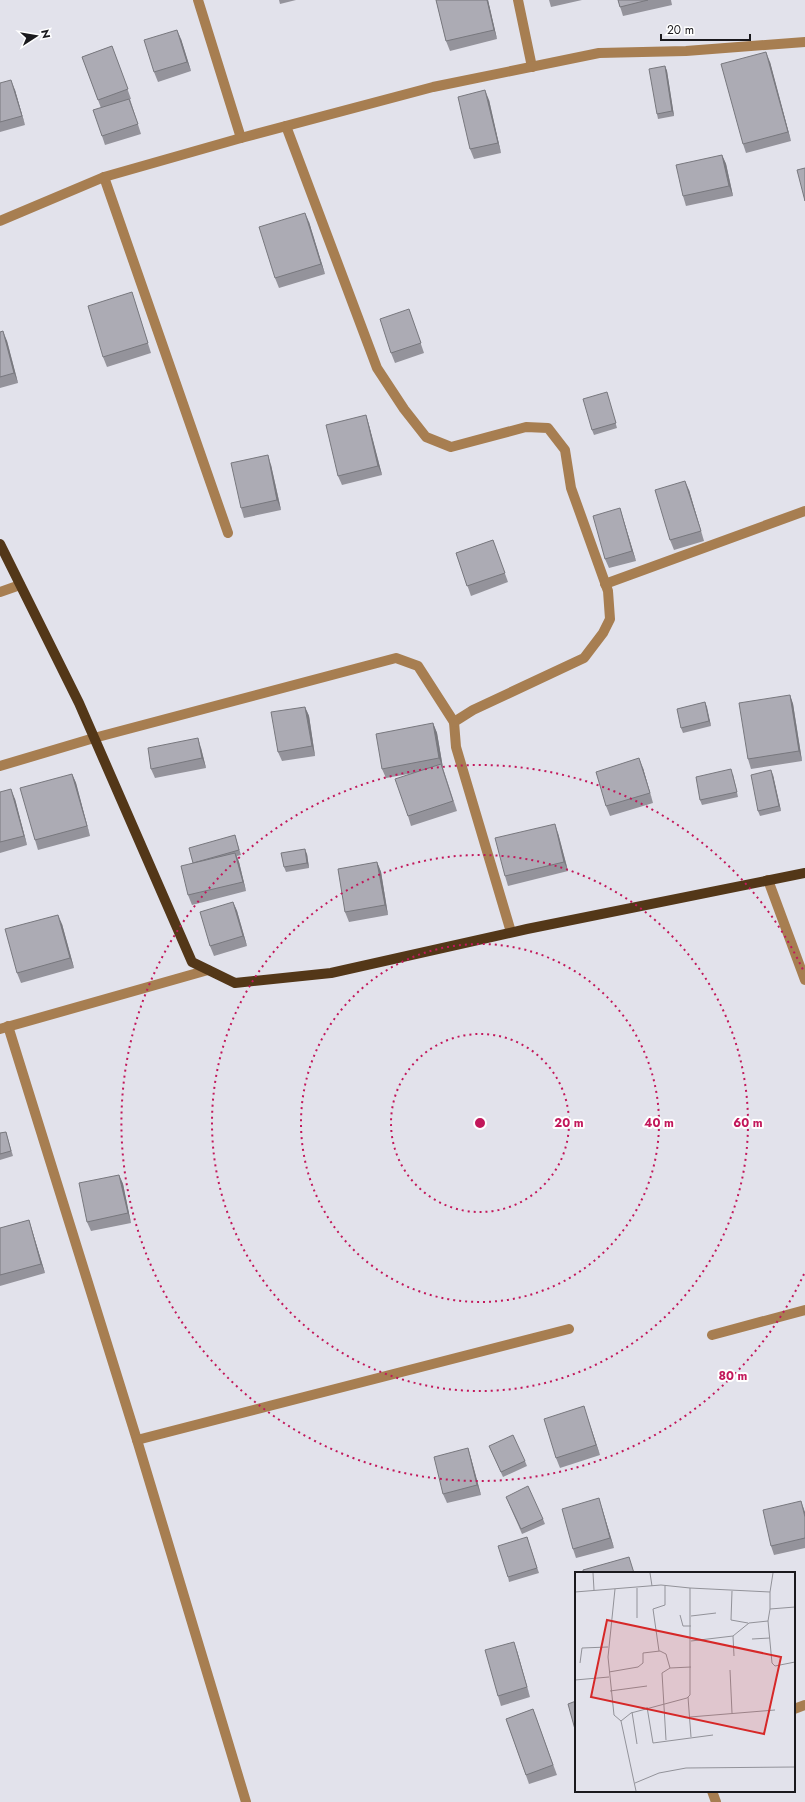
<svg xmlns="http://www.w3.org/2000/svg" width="805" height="1802" viewBox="0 0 805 1802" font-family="Jost,sans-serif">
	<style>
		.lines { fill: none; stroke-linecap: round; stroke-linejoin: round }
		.minor { stroke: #a77e51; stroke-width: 10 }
		.major { stroke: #533718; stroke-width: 10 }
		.wall { fill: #94939b }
		.shaded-wall { fill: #78787e }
		.building { fill: #acabb4; stroke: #78787e }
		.ring { fill: none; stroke: #c2185b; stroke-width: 2; stroke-dasharray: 2 4 }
		.inset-road { fill: none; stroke: #929299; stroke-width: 1 }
		.view { fill: #d62828; fill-opacity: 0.15; stroke: #d62828; stroke-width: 2 }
		.inset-edge { fill: none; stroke: #1a191d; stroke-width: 2 }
		.centre { fill: #c2185b; stroke: #fff; stroke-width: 2 }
		.ring-label { font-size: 12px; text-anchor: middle; font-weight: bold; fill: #c2185b; stroke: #fff; stroke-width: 4; stroke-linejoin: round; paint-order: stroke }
	</style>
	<rect width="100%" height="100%" fill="#e2e2eb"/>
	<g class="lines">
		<g class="minor">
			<path d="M198,0L241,138"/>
			<path d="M518,0L532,67"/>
			<path d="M286,126L377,368L404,409L426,437L451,447L526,427L548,428L565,450L571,488L608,591L610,619L603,633L584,658L473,710L454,722L456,747L511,932"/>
			<path d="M104,177L228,533"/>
			<path d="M0,221L104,177L241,138L433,87L599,53L686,51L805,42"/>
			<path d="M605,584L805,511"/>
			<path d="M0,592L20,585"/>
			<path d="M0,766L94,738L396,658L418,666L454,722"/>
			<path d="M768,880L805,980"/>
			<path d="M8,1026L137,1440L246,1802"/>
			<path d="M0,1029L208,970"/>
			<path d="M712,1335L805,1310"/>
			<path d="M137,1440L569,1329"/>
			<path d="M794,1709L805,1705"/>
			<path d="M712,1791L716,1802"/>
		</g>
		<path class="major" d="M0,544L79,703L192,962L235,983L331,973L527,929L805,873"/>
	</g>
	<g class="wall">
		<path d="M279,0H296L280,4Z"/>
		<path d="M436,0H488L497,39L450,51L446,41Z"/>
		<path d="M549,0H582L551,7Z"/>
		<path d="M618,0H671L672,5L623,16Z"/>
		<path d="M181,39L191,71L158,82L154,72Z"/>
		<path d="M112,46L131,99H130L141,134L105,145L102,136L101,108L82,57Z"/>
		<path d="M770,62L791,141L746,153L743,144Z"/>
		<path d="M665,66L667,71L674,116L658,119L657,114Z"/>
		<path d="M0,83L15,90L25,125L0,132Z"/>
		<path d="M489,100L501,153L474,159L470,149Z"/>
		<path d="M722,155L726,164L733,196L686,206L683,196Z"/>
		<path d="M309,222L325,274L279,288L275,278Z"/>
		<path d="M132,292L151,353L107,367L103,357Z"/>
		<path d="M409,309L424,353L395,363L391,353Z"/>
		<path d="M0,332L7,341L18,383L0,388Z"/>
		<path d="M608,397L617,428L594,435L592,430Z"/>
		<path d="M366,415L369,425L382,475L342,485L338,476Z"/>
		<path d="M271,465L281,510L244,518L241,508Z"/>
		<path d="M689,490L704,541L674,550L670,540Z"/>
		<path d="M620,508L623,518L636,561L609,568L605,559Z"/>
		<path d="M493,540L508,582L471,596L456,553Z"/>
		<path d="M790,695L793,704L802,761L751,769L748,759Z"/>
		<path d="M705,702L711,726L683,733L681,728Z"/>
		<path d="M305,707L309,716L315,756L282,761L278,752Z"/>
		<path d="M433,723L437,733L443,768L457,811L411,826L408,816L414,773L386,778L382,769Z"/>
		<path d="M201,748L206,768L155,778L151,769Z"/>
		<path d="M643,768L653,803L610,816L606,806Z"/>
		<path d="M72,774L76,783L90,836L38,850L35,840Z"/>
		<path d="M733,774L738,797L702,805L700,800Z"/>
		<path d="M773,775L781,811L760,816L758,811Z"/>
		<path d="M0,792L15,799L27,845L0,853Z"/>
		<path d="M558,833L568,871L508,886L505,876Z"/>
		<path d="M235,835L241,855L237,856L239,862L246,891L192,905L188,895L193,863Z"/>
		<path d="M307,854L309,868L286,872L284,867Z"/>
		<path d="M377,862L381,872L388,915L349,922L345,912Z"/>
		<path d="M233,902L237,911L247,946L214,956L210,946Z"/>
		<path d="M62,924L74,968L21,983L17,973Z"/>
		<path d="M6,1132L13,1156L0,1160V1133Z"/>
		<path d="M119,1175L123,1184L131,1223L91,1231L87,1222Z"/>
		<path d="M29,1220L32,1230L45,1273L0,1286V1228Z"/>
		<path d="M587,1416L600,1455L560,1468L556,1458Z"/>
		<path d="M489,1446L525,1461L527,1466L503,1477Z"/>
		<path d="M468,1448L471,1458L481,1495L447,1503L443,1494Z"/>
		<path d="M506,1497L543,1519L545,1524L522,1534Z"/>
		<path d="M602,1508L614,1548L576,1558L573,1549Z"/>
		<path d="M805,1512V1548L774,1555L771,1546Z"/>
		<path d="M527,1537L539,1573L509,1582L508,1577Z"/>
		<path d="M517,1651L530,1697L501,1706L498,1696Z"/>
		<path d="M533,1709L557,1775L529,1784L506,1719Z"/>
	</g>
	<g class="shaded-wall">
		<path d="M487,0H488L497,39L494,30Z"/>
		<path d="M177,30L181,39L191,71L187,62Z"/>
		<path d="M766,52L770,62L791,141L788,132Z"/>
		<path d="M665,66L667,71L674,116L672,111Z"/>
		<path d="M11,80L15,90L25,125L22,116Z"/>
		<path d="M485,90L489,100L501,153L498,143Z"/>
		<path d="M722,155L726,164L733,196L729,186Z"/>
		<path d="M305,213L309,222L325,274L321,264Z"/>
		<path d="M3,331L7,341L18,383L14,373Z"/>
		<path d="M366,415L369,425L382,475L378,466Z"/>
		<path d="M268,455L271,465L281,510L277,500Z"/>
		<path d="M685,481L689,490L704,541L701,531Z"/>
		<path d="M620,508L623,518L636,561L632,551Z"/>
		<path d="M790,695L793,704L802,761L799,751Z"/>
		<path d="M705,702L707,707L711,726L709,721Z"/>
		<path d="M305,707L309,716L315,756L312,746Z"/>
		<path d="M433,723L437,733L443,768L439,758Z"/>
		<path d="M198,738L201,748L206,768L202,758Z"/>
		<path d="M639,758L643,768L653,803L650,793Z"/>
		<path d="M771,770L773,775L781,811L779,806Z"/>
		<path d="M72,774L76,783L90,836L87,826Z"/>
		<path d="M11,789L15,799L27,845L24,836Z"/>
		<path d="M555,824L558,833L568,871L564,862Z"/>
		<path d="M305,849L307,854L309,868L307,863Z"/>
		<path d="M235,853L239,862L246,891L243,882Z"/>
		<path d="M377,862L381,872L388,915L385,905Z"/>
		<path d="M233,902L237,911L247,946L243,936Z"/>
		<path d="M58,915L62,924L74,968L70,958Z"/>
		<path d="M119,1175L123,1184L131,1223L128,1213Z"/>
		<path d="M29,1220L32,1230L45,1273L41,1264Z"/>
		<path d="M584,1406L587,1416L600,1455L596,1445Z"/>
		<path d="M468,1448L471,1458L481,1495L477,1485Z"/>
		<path d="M599,1498L614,1548L610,1538Z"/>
		<path d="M801,1501L805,1512V1517Z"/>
		<path d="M514,1642L517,1651L530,1697L527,1687Z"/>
	</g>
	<g class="building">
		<path d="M436,0H487L494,30L446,41Z"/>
		<path d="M618,0H648L620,7Z"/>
		<path d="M177,30L187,62L154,72L144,40Z"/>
		<path d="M112,46L128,89L98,100L82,57Z"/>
		<path d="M766,52L788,132L743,144L721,64Z"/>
		<path d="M665,66L672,111L657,114L649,69Z"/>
		<path d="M11,80L22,116L0,122V83Z"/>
		<path d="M485,90L498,143L470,149L458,97Z"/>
		<path d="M129,99L138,124L102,136L93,110Z"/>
		<path d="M722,155L729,186L683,196L676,165Z"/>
		<path d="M805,168V201L797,170Z"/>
		<path d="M305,213L321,264L275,278L259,227Z"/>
		<path d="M132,292L148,343L103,357L88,306Z"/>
		<path d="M409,309L421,343L391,353L380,319Z"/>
		<path d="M3,331L14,373L0,377V332Z"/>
		<path d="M607,392L616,423L592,430L583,399Z"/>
		<path d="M366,415L378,466L338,476L326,425Z"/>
		<path d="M268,455L277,500L241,508L231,463Z"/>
		<path d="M685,481L701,531L670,540L655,490Z"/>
		<path d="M620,508L632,551L605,559L593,516Z"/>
		<path d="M493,540L505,573L467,586L456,553Z"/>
		<path d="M790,695L799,751L748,759L739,703Z"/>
		<path d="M705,702L709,721L681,728L677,709Z"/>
		<path d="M305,707L312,746L278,752L271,712Z"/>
		<path d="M433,723L439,758L382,769L376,734Z"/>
		<path d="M198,738L202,758L151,769L148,748Z"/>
		<path d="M639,758L650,793L606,806L596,772Z"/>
		<path d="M441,764L453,801L408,816L395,779Z"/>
		<path d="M731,769L737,792L700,800L696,777Z"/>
		<path d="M771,770L779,806L758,811L751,775Z"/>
		<path d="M72,774L87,826L35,840L20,788Z"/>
		<path d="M11,789L24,836L0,842V792Z"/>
		<path d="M555,824L564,862L505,876L495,838Z"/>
		<path d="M235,835L239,850L193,863L189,848Z"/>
		<path d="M305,849L307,863L284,867L281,853Z"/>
		<path d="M235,853L243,882L188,895L181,866Z"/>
		<path d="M377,862L385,905L345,912L338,869Z"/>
		<path d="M233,902L243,936L210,946L200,912Z"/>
		<path d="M58,915L70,958L17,973L5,929Z"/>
		<path d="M6,1132L11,1151L0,1154V1133Z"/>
		<path d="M119,1175L128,1213L87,1222L79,1183Z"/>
		<path d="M29,1220L41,1264L0,1275V1228Z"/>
		<path d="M584,1406L596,1445L556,1458L544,1419Z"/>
		<path d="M513,1435L525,1461L501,1472L489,1446Z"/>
		<path d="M468,1448L477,1485L443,1494L434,1457Z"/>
		<path d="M528,1486L543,1519L521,1529L506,1497Z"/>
		<path d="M599,1498L610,1538L573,1549L562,1509Z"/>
		<path d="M801,1501L805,1517V1538L771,1546L763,1510Z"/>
		<path d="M527,1537L537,1568L508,1577L498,1546Z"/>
		<path d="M629,1557L634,1573H583V1570Z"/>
		<path d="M514,1642L527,1687L498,1696L485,1650Z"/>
		<path d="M576,1701V1733L568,1704Z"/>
		<path d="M533,1709L553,1765L526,1775L506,1719Z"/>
	</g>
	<g class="ring">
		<circle cx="480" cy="1123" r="89"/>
		<circle cx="480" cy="1123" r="179"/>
		<circle cx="480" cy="1123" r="268"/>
		<path d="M804 1274A358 358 0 1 1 804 972"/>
	</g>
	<g transform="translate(575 1572)">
		<rect width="220" height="220" fill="#e2e2eb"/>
		<path class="inset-road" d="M18,1L19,18M75,1L77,14M62,16V46M40,17L33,85L39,143L46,149M157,19L156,48L173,51M0,20L86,13L115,16M195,37L220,35M105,43L108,54H116M116,44L141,41M193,49L197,91L200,94L220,90M158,64L159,84M177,67L195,66M116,69L158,64L174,51L193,49L195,37V20M84,79L78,37L90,33V14M5,91L7,76L33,75M155,98L157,141M34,100L63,95L68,91V81L85,79L91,82L95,96L116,95M0,108L34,105M35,119L72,114M113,125L116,165M72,135L78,171L138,163M57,140L62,172M115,145L200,138M91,168L87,101L95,96M60,211L84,201L111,196L220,195M61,219L46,149L56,141L112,126L115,123V16L195,20L198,1"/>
		<path class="view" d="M32,48L206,85L189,162L16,125Z"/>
		<rect width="220" height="220" class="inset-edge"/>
	</g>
	<circle cx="480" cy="1123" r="6" class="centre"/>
	<g class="ring-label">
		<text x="569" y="1127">20 m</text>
		<text x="659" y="1127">40 m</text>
		<text x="748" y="1127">60 m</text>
		<text x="733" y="1380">80 m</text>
	</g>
	<g transform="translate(36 36) rotate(78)" stroke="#ffffff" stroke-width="3" paint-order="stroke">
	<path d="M0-3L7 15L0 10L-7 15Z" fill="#1a191d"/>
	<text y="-6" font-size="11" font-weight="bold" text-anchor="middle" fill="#1a191d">N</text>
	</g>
	<path d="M661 34v6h89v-6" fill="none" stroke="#1a191d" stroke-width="2"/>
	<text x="667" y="34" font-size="12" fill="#1a191d" stroke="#ffffff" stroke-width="3" paint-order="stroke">20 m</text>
</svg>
